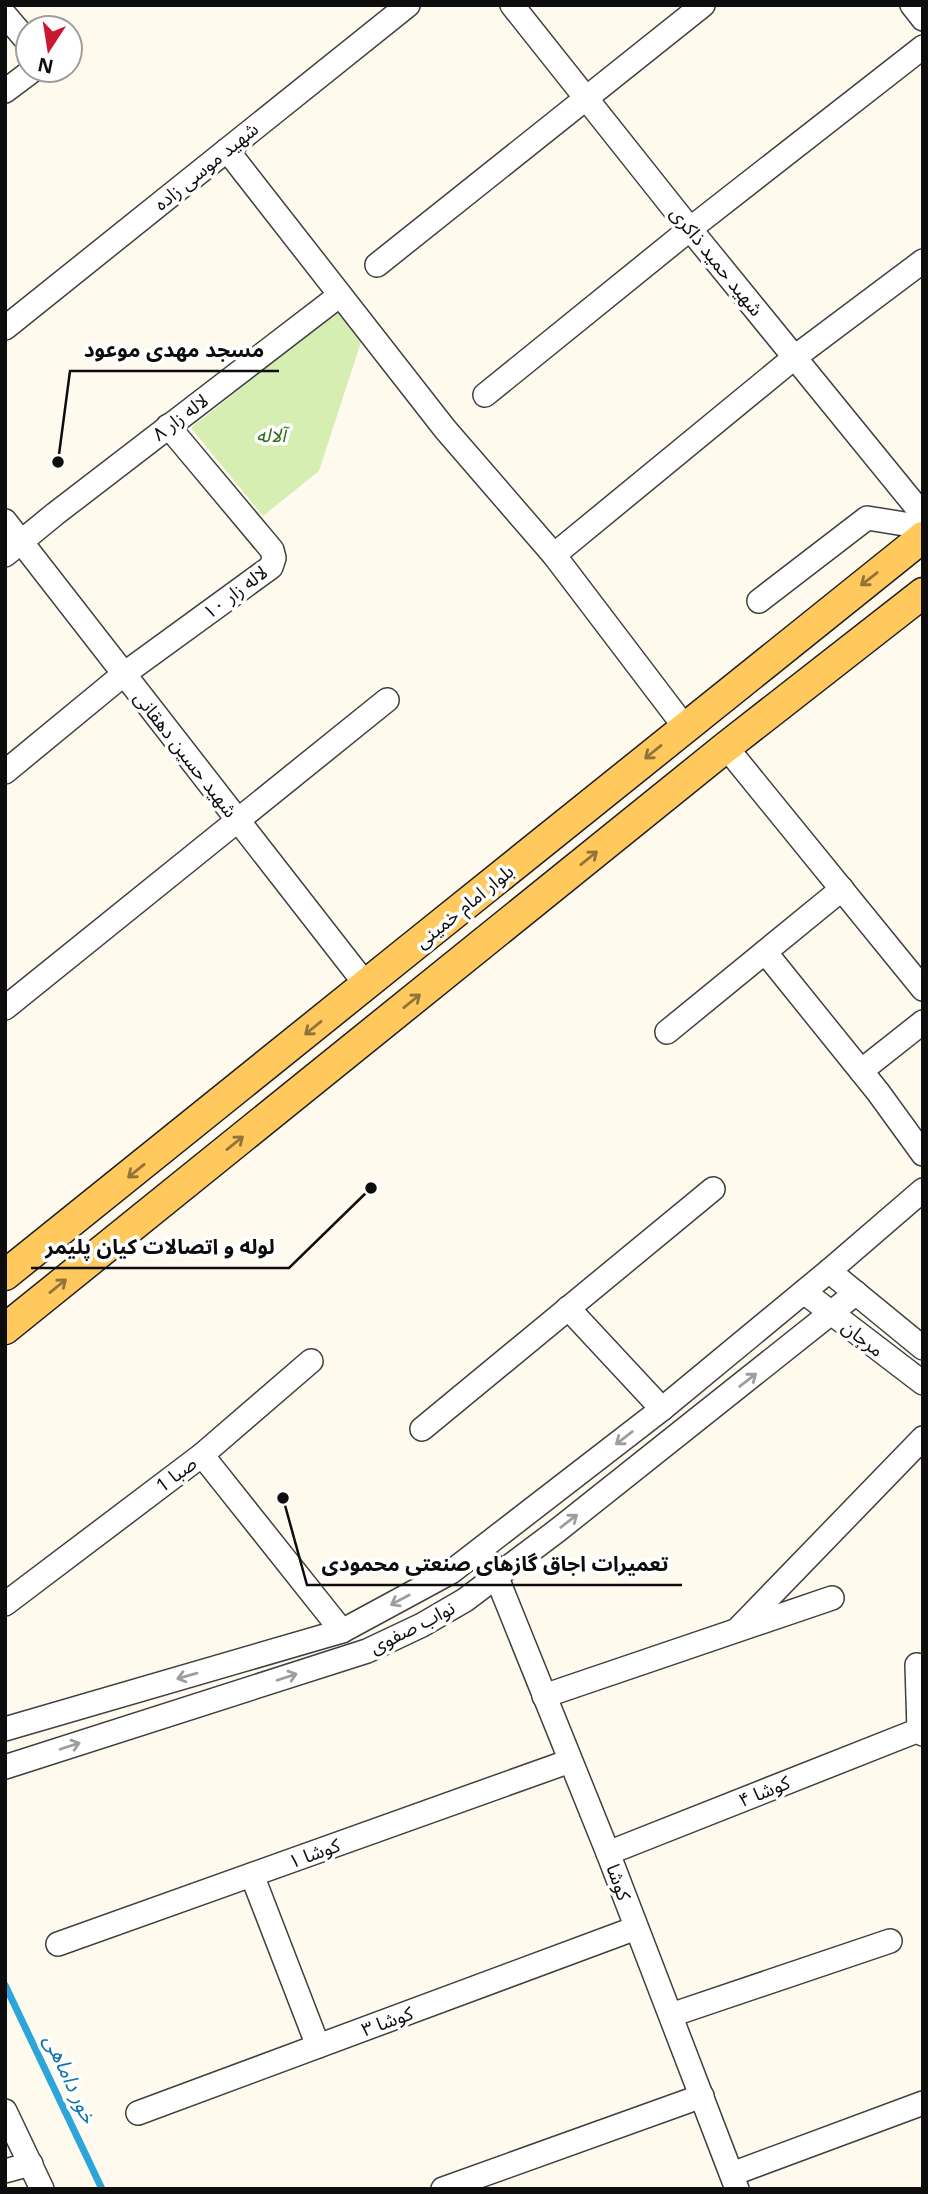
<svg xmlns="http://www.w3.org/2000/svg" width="928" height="2194" viewBox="0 0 928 2194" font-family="Georgia,'Noto Sans Arabic',serif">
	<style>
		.green { fill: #d7eeb3 }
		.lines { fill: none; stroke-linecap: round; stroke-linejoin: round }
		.stream { stroke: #2ca5db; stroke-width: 7 }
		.minor-casing { stroke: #404040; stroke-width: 26 }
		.major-casing { stroke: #1e1e1e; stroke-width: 33 }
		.minor { stroke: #fff; stroke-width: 23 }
		.major { stroke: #ffc95e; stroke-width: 30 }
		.oneway { stroke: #92743a }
		.oneway2 { stroke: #9e9e9e }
		.labels { text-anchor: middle; stroke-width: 7; stroke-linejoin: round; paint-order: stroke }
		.street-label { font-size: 19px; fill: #0d0d0d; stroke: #fff }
		.park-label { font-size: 19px; font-style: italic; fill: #306c17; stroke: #fff }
		.water-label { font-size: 21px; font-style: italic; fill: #0a74ac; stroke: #fff }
		.leader { fill: none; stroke: #0d0d0d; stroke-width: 2.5 }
		.callout-dot { fill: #0d0d0d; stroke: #fff; stroke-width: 2.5 }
		.callout-label { font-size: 21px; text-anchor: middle; font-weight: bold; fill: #0d0d0d; stroke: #fff; stroke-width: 7; stroke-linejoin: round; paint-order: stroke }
	</style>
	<rect width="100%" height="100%" fill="#fffaee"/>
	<path class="green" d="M340,308L362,339L319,471L263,516L191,428Z"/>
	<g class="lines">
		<path class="stream" d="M5,1985L102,2189"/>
		<g class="minor-casing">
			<g id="minor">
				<path d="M512,5L690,229L923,515"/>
				<path d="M912,5L923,19"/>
				<path d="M5,15L28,42"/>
				<path d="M5,91L33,70"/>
				<path d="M227,150L445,429L554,555L684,726"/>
				<path d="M377,265L703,5"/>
				<path d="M5,328L408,5"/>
				<path d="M485,395L690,229L923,47"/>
				<path d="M5,521L367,986"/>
				<path d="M5,555L55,514L340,295"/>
				<path d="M554,555L795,357L923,261"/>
				<path d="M759,601L867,518L923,527"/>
				<path d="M726,747L923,989"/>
				<path d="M5,772L124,674L271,567L274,558L272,550L168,426"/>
				<path d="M765,952L878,1092L923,1154"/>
				<path d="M5,1008L387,700"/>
				<path d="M667,1032L842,889"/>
				<path d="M861,1071L923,1022"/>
				<path d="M829,1271L923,1348"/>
				<path d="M804,1292L923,1383"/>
				<path d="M568,1308L662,1409"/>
				<path d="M422,1429L713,1189"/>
				<path d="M202,1455L311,1361"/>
				<path d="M491,1563L608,1853L737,2189"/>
				<path d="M5,1604L202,1455L342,1631"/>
				<path d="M738,1629L923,1438"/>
				<path d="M917,1665L919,1730L923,1734"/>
				<path d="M544,1696L832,1598"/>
				<path d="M5,1729L342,1631L451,1572L662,1409L829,1271L923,1190"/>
				<path d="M5,1767L367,1651L422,1625L465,1600L558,1530L856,1293"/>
				<path d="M608,1853L919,1730"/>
				<path d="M252,1875L318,2046"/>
				<path d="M58,1944L570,1761"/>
				<path d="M671,2015L890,1941"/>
				<path d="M5,2111L42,2189"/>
				<path d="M138,2113L636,1928"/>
				<path d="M5,2171L31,2164"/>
				<path d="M732,2174L923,2103"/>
				<path d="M443,2189L702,2096"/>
			</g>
		</g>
		<g class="major-casing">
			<g id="major">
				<path d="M5,1275C312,1030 615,781 923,537"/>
				<path d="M5,1329L726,747L923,593"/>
			</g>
		</g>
		<use href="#minor" class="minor"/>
		<use href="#major" class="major"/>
	</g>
	<defs><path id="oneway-shaft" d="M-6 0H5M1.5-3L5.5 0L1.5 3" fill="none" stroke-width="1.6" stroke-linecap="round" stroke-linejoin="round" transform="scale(1.75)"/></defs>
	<g class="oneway">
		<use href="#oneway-shaft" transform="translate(869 579) rotate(142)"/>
		<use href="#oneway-shaft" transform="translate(653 752) rotate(141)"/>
		<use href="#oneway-shaft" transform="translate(589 858) rotate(-39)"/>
		<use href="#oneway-shaft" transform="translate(412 1001) rotate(-39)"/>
		<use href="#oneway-shaft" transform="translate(313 1028) rotate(141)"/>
		<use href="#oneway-shaft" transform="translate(235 1143) rotate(-39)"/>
		<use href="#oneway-shaft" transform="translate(136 1171) rotate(141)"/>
		<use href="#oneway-shaft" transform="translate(58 1286) rotate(-39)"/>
	</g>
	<g class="oneway2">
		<use href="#oneway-shaft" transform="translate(748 1380) rotate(-38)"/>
		<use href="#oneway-shaft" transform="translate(624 1438) rotate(142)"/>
		<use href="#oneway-shaft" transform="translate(569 1521) rotate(-38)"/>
		<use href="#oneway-shaft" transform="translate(400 1600) rotate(152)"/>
		<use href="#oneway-shaft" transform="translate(187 1676) rotate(164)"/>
		<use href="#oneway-shaft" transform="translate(287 1677) rotate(-18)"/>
		<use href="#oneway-shaft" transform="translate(70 1746) rotate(-18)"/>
	</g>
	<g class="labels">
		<g class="street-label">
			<text transform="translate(206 166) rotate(-39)" y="7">شهید موسی زاده</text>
			<text transform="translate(717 261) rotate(51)" y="7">شهید حمید ذاکری</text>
			<text transform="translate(180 417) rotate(-37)" y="7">لاله زار ۸</text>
			<text transform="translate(235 592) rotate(-37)" y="7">لاله زار ۱۰</text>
			<text transform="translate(186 754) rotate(52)" y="7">شهید حسین دهقانی</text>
			<text transform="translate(464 906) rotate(-39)" y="7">بلوار امام خمینی</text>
			<text transform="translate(863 1338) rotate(38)" y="7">مرجان</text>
			<text transform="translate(176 1474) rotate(-37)" y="7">صبا 1</text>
			<text transform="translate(412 1627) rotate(-27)" y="7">نواب صفوی</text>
			<text transform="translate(764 1791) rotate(-22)" y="7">کوشا ۴</text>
			<text transform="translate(314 1853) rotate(-20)" y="7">کوشا ۱</text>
			<text transform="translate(619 1882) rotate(70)" y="7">کوشا</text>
			<text transform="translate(387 2021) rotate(-20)" y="7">کوشا ۳</text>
		</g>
		<g class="park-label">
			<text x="271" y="442">آلاله</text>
		</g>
		<g class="water-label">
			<text transform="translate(70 2079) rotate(65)" y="7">خور داماهی</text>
		</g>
	</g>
	<path class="leader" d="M58 462L70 371H279M371 1188L289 1268H31M283 1498L307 1585H682"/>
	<g class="callout-dot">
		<circle cx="58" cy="462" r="7"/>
		<circle cx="371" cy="1188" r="7"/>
		<circle cx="283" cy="1498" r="7"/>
	</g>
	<g class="callout-label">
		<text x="174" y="357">مسجد مهدی موعود</text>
		<text x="160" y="1254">لوله و اتصالات کیان پلیمر</text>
		<text x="495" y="1571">تعمیرات اجاق گازهای صنعتی محمودی</text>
	</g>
	<rect width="928" height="2194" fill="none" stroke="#0d0d0d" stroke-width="14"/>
	<g transform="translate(49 49) rotate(192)"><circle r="33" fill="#ffffff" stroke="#9e9e9e" stroke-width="2"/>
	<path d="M0-5L12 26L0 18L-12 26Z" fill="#cc1730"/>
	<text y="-10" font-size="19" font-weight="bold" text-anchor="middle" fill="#0d0d0d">N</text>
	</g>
</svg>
